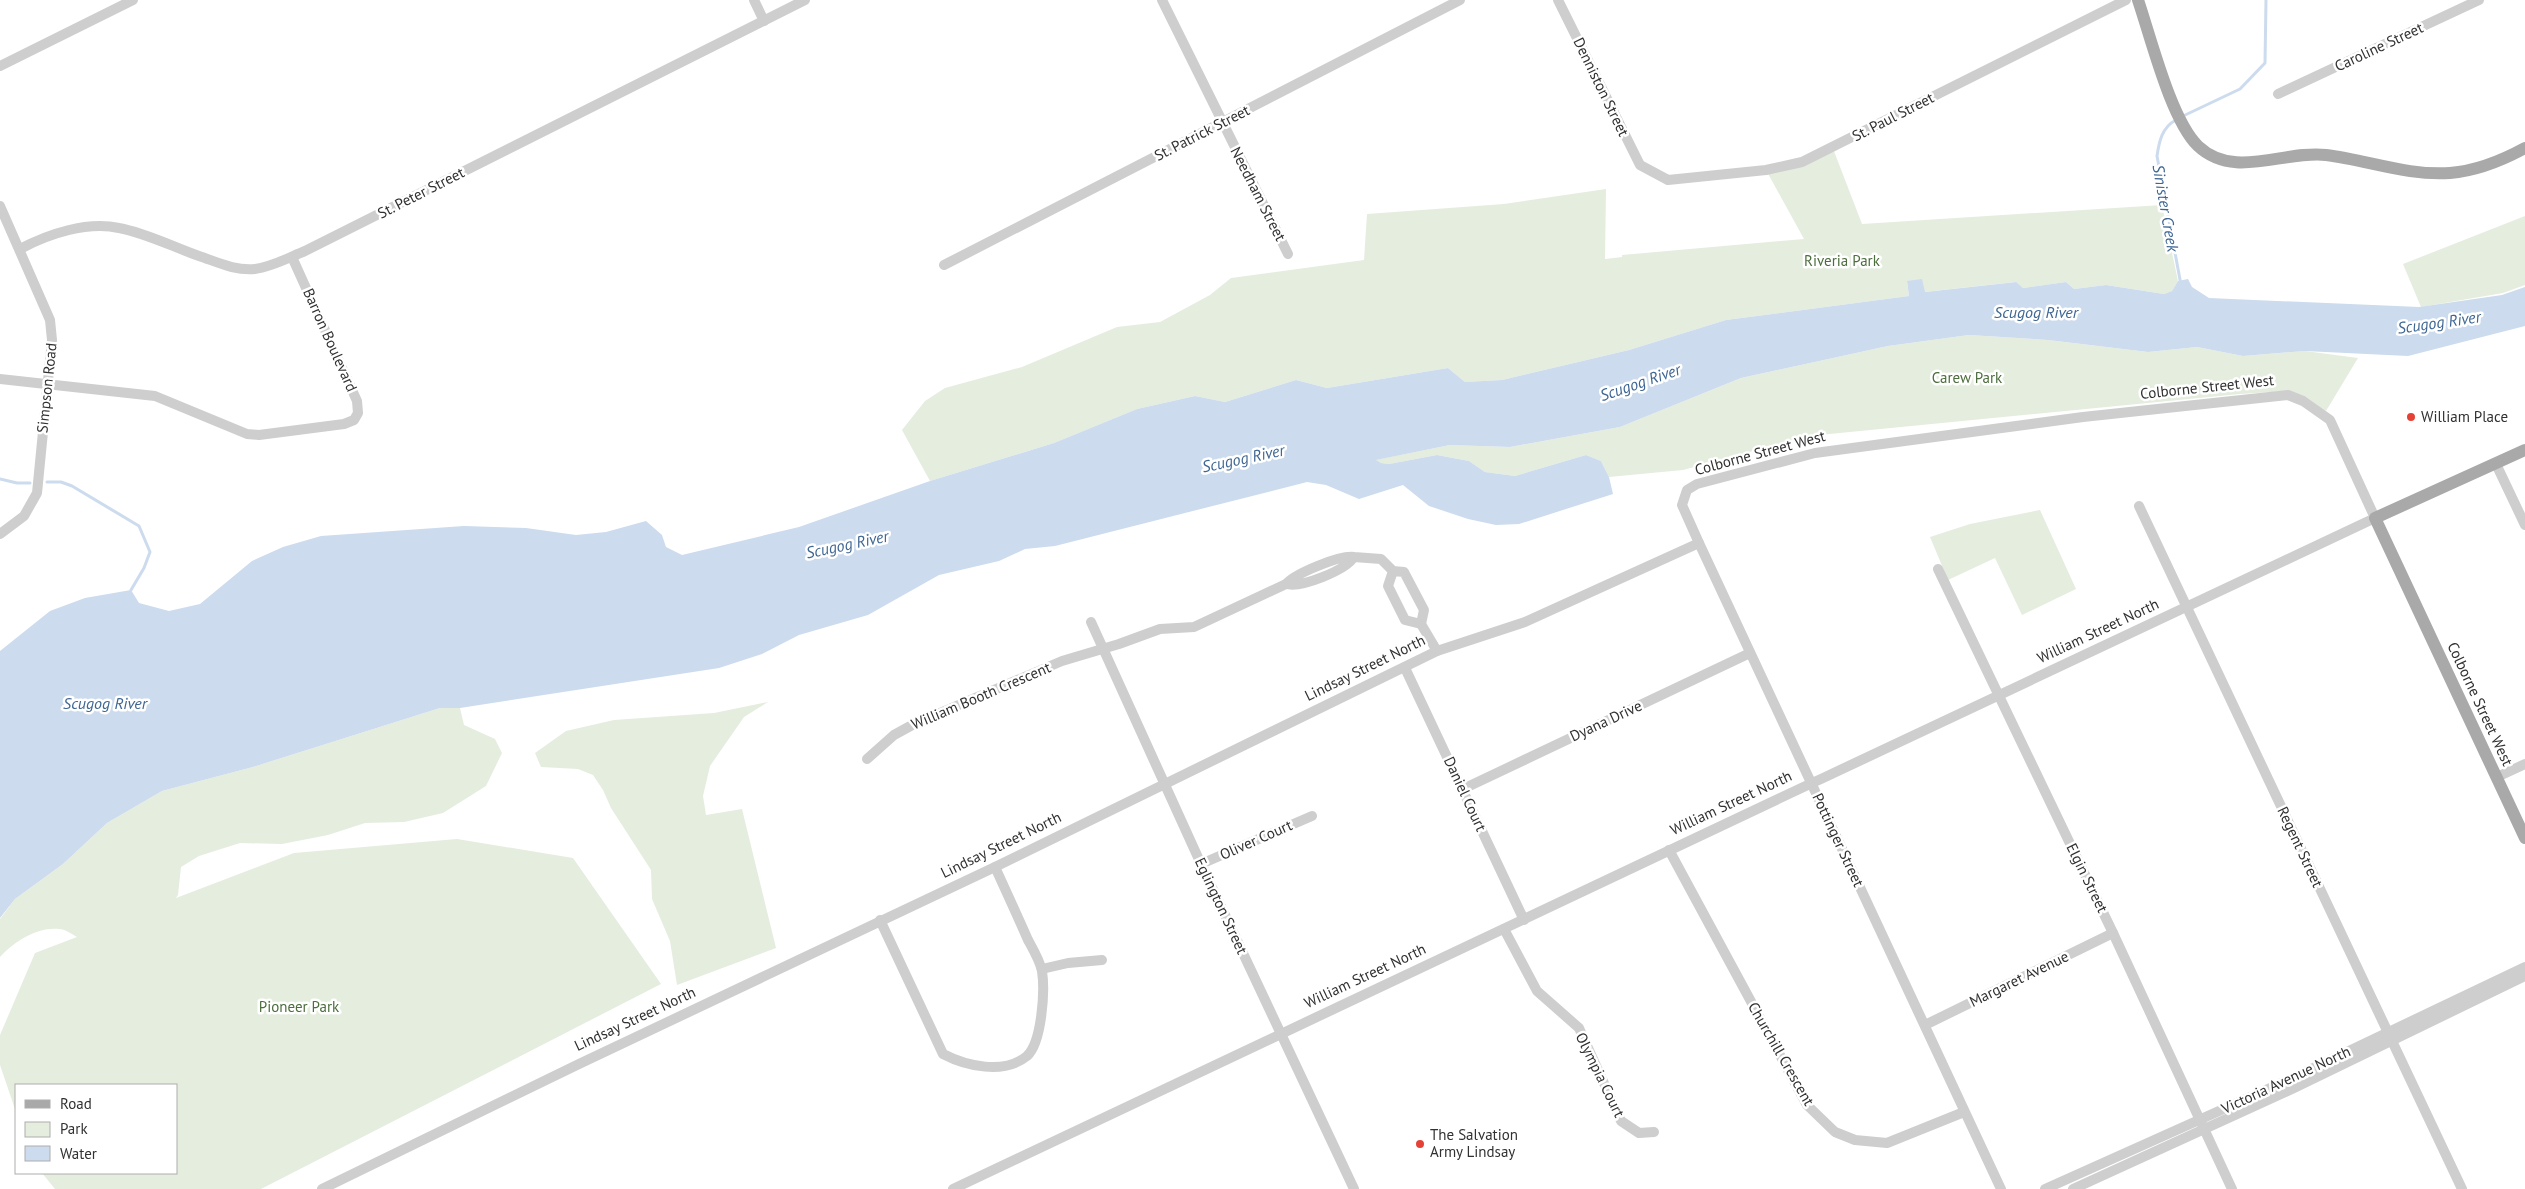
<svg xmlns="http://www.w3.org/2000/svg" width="2525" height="1189" viewBox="0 0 2525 1189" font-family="'PT Sans',sans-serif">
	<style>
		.green { fill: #e5eddf }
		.water { fill: #ccdbed }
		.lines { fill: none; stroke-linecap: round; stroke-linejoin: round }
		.stream { stroke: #ccdbed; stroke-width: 3 }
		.minor { stroke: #cecece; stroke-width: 10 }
		.major { stroke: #a9a9a9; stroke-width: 12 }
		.poi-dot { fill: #e54235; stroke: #fff; stroke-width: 2 }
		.labels { text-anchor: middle; stroke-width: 5; stroke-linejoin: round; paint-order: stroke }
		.street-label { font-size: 15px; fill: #313131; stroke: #fff }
		.park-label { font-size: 15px; fill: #4d6d3d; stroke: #fff }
		.poi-label { font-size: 15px; fill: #313131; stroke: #fff; text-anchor: start }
		.water-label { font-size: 16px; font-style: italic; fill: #3e6693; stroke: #fff }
	</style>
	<rect width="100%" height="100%" fill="#fff"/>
	<g class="green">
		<path d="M1832,146L1862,224L2162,205L2178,281L2172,291L2164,294L2106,285L2074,289L2066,282L2023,288L2015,282L1924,292L1907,282L1909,296L1726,320L1629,350L1502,380L1465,382L1448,368L1327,388L1296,380L1225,402L1195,396L1137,409L1054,443L930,481L902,430L925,401L945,388L1022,367L1117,327L1160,322L1210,295L1231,278L1364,260L1367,214L1504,204L1606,189L1605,259L1622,257V255L1804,239L1766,170Z"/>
		<path d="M2525,216V285L2503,293L2421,307L2403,264Z"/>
		<path d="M1969,335L2048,340L2148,352L2197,347L2243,356L2305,351L2358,358L2326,411L2288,391L2240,394L1809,436L1683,470L1609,477L1601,461L1586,455L1515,476L1485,472L1469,461L1437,455L1389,464L1381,463L1375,460L1450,445L1510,447L1620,427L1741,378L1888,346Z"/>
		<path d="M2040,510L2076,589L2022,615L1995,558L1948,580L1930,537L1970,524Z"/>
		<path d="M768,702L744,717L710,766L703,796L706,815L742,809L776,948L677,985L670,941L652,899L651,870L611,808L603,790L593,775L578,769L541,767L535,753L566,731L614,720L714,713Z"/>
		<path d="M440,708H460L464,725L495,739L502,753L486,786L443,813L404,822L365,823L328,835L282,844L240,843L199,856L181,867L178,895L176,898L294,853L457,839L573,858L661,984L261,1189H55L42,1173H176V1085H16V1112L0,1065V1035L35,953L77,937C72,934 65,929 59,929C37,927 15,941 0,957V919L15,899L63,864L107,823L162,791L253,767Z"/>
	</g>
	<path class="water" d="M1922,279L1925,292L2016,282L2023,288L2066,282L2074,289L2106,285L2164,294L2172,291L2178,281L2188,279L2192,287L2209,298L2419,307L2502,295L2525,287V326L2408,356L2305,351L2243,356L2197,347L2148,352L2048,340L1969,335L1888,346L1741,378L1620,427L1510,447L1450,445L1376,460L1381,463L1389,464L1437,455L1469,461L1485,472L1515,476L1586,455L1601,461L1609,477L1613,494L1519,524L1496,525L1468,519L1429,506L1403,485L1359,499L1326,485L1307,482L1055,546L1025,549L999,561L939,575L868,615L799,635L762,654L719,668L460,708H440L253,767L162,791L107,823L63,864L15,899L0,918V651L50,611L85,598L131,590L139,603L169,611L200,604L252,561L283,547L321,536L464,526L526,528L576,535L606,532L646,521L662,535L666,547L682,555L799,527L930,481L1054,443L1137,409L1195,396L1225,402L1296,380L1327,388L1448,368L1465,382L1502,380L1629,350L1726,320L1909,296L1907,281Z"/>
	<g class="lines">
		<g class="stream">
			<path d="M2181,117L2240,89L2265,63L2266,0"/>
			<path d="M2176,120C2162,127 2159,142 2157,156L2181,285"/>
			<path d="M0,479L17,483H30"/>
			<path d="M47,482H61L72,486L139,526L150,552L144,568L131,590"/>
		</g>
		<g class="minor">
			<path d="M754,0L764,21"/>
			<path d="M1162,0L1288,254"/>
			<path d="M1558,0L1640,165L1668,180L1766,170L1802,162L2126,0"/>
			<path d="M0,66L133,0"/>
			<path d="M2278,94L2479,0"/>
			<path d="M0,206L50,320L52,340L37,493L24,516L0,534"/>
			<path d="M20,249C48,234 87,221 119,228C146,233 173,247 199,256C217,262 235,271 255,269C272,267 290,257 305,251L805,0"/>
			<path d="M944,265L1460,0"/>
			<path d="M0,379L155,396L247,434L259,435L344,424L354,420L358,413L357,401L292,257"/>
			<path d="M2496,464L2525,525"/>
			<path d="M2139,506L2462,1189"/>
			<path d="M1354,557C1340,555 1296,573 1286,584C1302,588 1346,570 1354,557L1381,559L1393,571L1388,586L1405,620L1421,624L1424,610L1404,572L1393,571"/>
			<path d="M1938,569L2113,933L2232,1189"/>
			<path d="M1091,622L1201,864L1354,1189"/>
			<path d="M1421,624L1437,651"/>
			<path d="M1405,668L1524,920"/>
			<path d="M867,759L894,735L914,724L1062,661L1119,644L1160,629L1194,627L1286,584"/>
			<path d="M2497,777L2525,764"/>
			<path d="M1463,789L1750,653"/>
			<path d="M1669,850L1807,1105L1835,1132L1855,1140L1887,1143L1964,1112"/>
			<path d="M1201,864L1312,816"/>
			<path d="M880,920L943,1054C966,1066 1004,1075 1027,1056C1042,1042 1045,991 1042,971C1040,961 1033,949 1028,940C1017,915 1006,891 995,867"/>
			<path d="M1504,929L1537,991L1579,1028L1621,1121L1639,1133L1654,1132"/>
			<path d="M1042,969L1068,963L1102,960"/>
			<path d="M1925,1025L2113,933"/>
			<path d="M322,1189L579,1064L995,867L1437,651L1525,622L1699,543"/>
			<path d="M953,1189L1812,783L1821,779L2375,518L2330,420L2303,401L2288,395L2083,417L1815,453L1697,484L1687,490L1682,505L1699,543L2001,1189"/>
			<path d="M2045,1189L2288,1080L2525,967"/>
			<path d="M2073,1189L2292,1089L2525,976"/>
		</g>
		<g class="major">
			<path d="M2138,0C2151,38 2171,120 2198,146C2234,180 2284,150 2326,155C2367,160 2408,176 2450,173C2475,171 2503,160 2525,148"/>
			<path d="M2525,450L2375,518L2525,838"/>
		</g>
	</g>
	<g class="poi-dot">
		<circle cx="2411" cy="417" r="5"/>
		<circle cx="1420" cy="1144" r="5"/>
	</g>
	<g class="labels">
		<g class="street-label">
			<text transform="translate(2379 47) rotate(-25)" y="5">Caroline Street</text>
			<text transform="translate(1601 87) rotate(64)" y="5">Denniston Street</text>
			<text transform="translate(1893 117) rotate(-27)" y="5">St. Paul Street</text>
			<text transform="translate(1202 133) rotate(-27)" y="5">St. Patrick Street</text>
			<text transform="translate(421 193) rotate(-27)" y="5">St. Peter Street</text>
			<text transform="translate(1258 194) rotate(63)" y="5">Needham Street</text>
			<text transform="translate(330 340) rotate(66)" y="5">Barron Boulevard</text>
			<text transform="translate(2207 387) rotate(-6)" y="5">Colborne Street West</text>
			<text transform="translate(47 388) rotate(-84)" y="5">Simpson Road</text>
			<text transform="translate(1760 453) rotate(-15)" y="5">Colborne Street West</text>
			<text transform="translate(2098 631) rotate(-25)" y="5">William Street North</text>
			<text transform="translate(1365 668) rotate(-26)" y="5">Lindsay Street North</text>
			<text transform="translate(981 696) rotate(-23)" y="5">William Booth Crescent</text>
			<text transform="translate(2480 704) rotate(65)" y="5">Colborne Street West</text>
			<text transform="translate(1606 721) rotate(-25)" y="5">Dyana Drive</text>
			<text transform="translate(1465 794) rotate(65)" y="5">Daniel Court</text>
			<text transform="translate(1731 803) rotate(-25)" y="5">William Street North</text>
			<text transform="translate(1256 840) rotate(-24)" y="5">Oliver Court</text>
			<text transform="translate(1838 840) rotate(65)" y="5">Pottinger Street</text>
			<text transform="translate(1001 845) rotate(-26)" y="5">Lindsay Street North</text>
			<text transform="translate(2300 847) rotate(65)" y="5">Regent Street</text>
			<text transform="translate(2087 878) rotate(64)" y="5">Elgin Street</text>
			<text transform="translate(1221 906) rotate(65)" y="5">Eglington Street</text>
			<text transform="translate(1365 976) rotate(-25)" y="5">William Street North</text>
			<text transform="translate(2019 979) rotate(-26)" y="5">Margaret Avenue</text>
			<text transform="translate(635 1019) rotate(-25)" y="5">Lindsay Street North</text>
			<text transform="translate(1781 1054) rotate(60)" y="5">Churchill Crescent</text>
			<text transform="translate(1600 1075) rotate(64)" y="5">Olympia Court</text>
			<text transform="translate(2286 1080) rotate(-25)" y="5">Victoria Avenue North</text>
		</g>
		<g class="park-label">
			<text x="1842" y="266">Riveria Park</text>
			<text x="1967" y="383">Carew Park</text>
			<text x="299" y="1012">Pioneer Park</text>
		</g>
		<g class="poi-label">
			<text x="2421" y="422">William Place</text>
			<text x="1430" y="1140">The Salvation<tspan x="1430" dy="17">Army Lindsay</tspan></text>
		</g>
		<g class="water-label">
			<text transform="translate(2166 208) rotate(80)" y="6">Sinister Creek</text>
			<text x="2036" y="318">Scugog River</text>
			<text transform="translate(2439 322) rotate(-8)" y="6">Scugog River</text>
			<text transform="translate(1640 382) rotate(-19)" y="6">Scugog River</text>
			<text transform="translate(1243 458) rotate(-12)" y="6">Scugog River</text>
			<text transform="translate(847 544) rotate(-12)" y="6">Scugog River</text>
			<text x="105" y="709">Scugog River</text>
		</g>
	</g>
	<rect x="15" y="1084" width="162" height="90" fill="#ffffff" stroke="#adadad"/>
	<rect x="25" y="1100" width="25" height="8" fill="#a9a9a9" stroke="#adadad"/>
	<text x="60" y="1109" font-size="15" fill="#313131">Road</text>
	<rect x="25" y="1122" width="25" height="15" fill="#e5eddf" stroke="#adadad"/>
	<text x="60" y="1134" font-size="15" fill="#313131">Park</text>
	<rect x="25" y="1146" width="25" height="15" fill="#ccdbed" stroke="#adadad"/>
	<text x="60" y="1159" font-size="15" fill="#313131">Water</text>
</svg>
